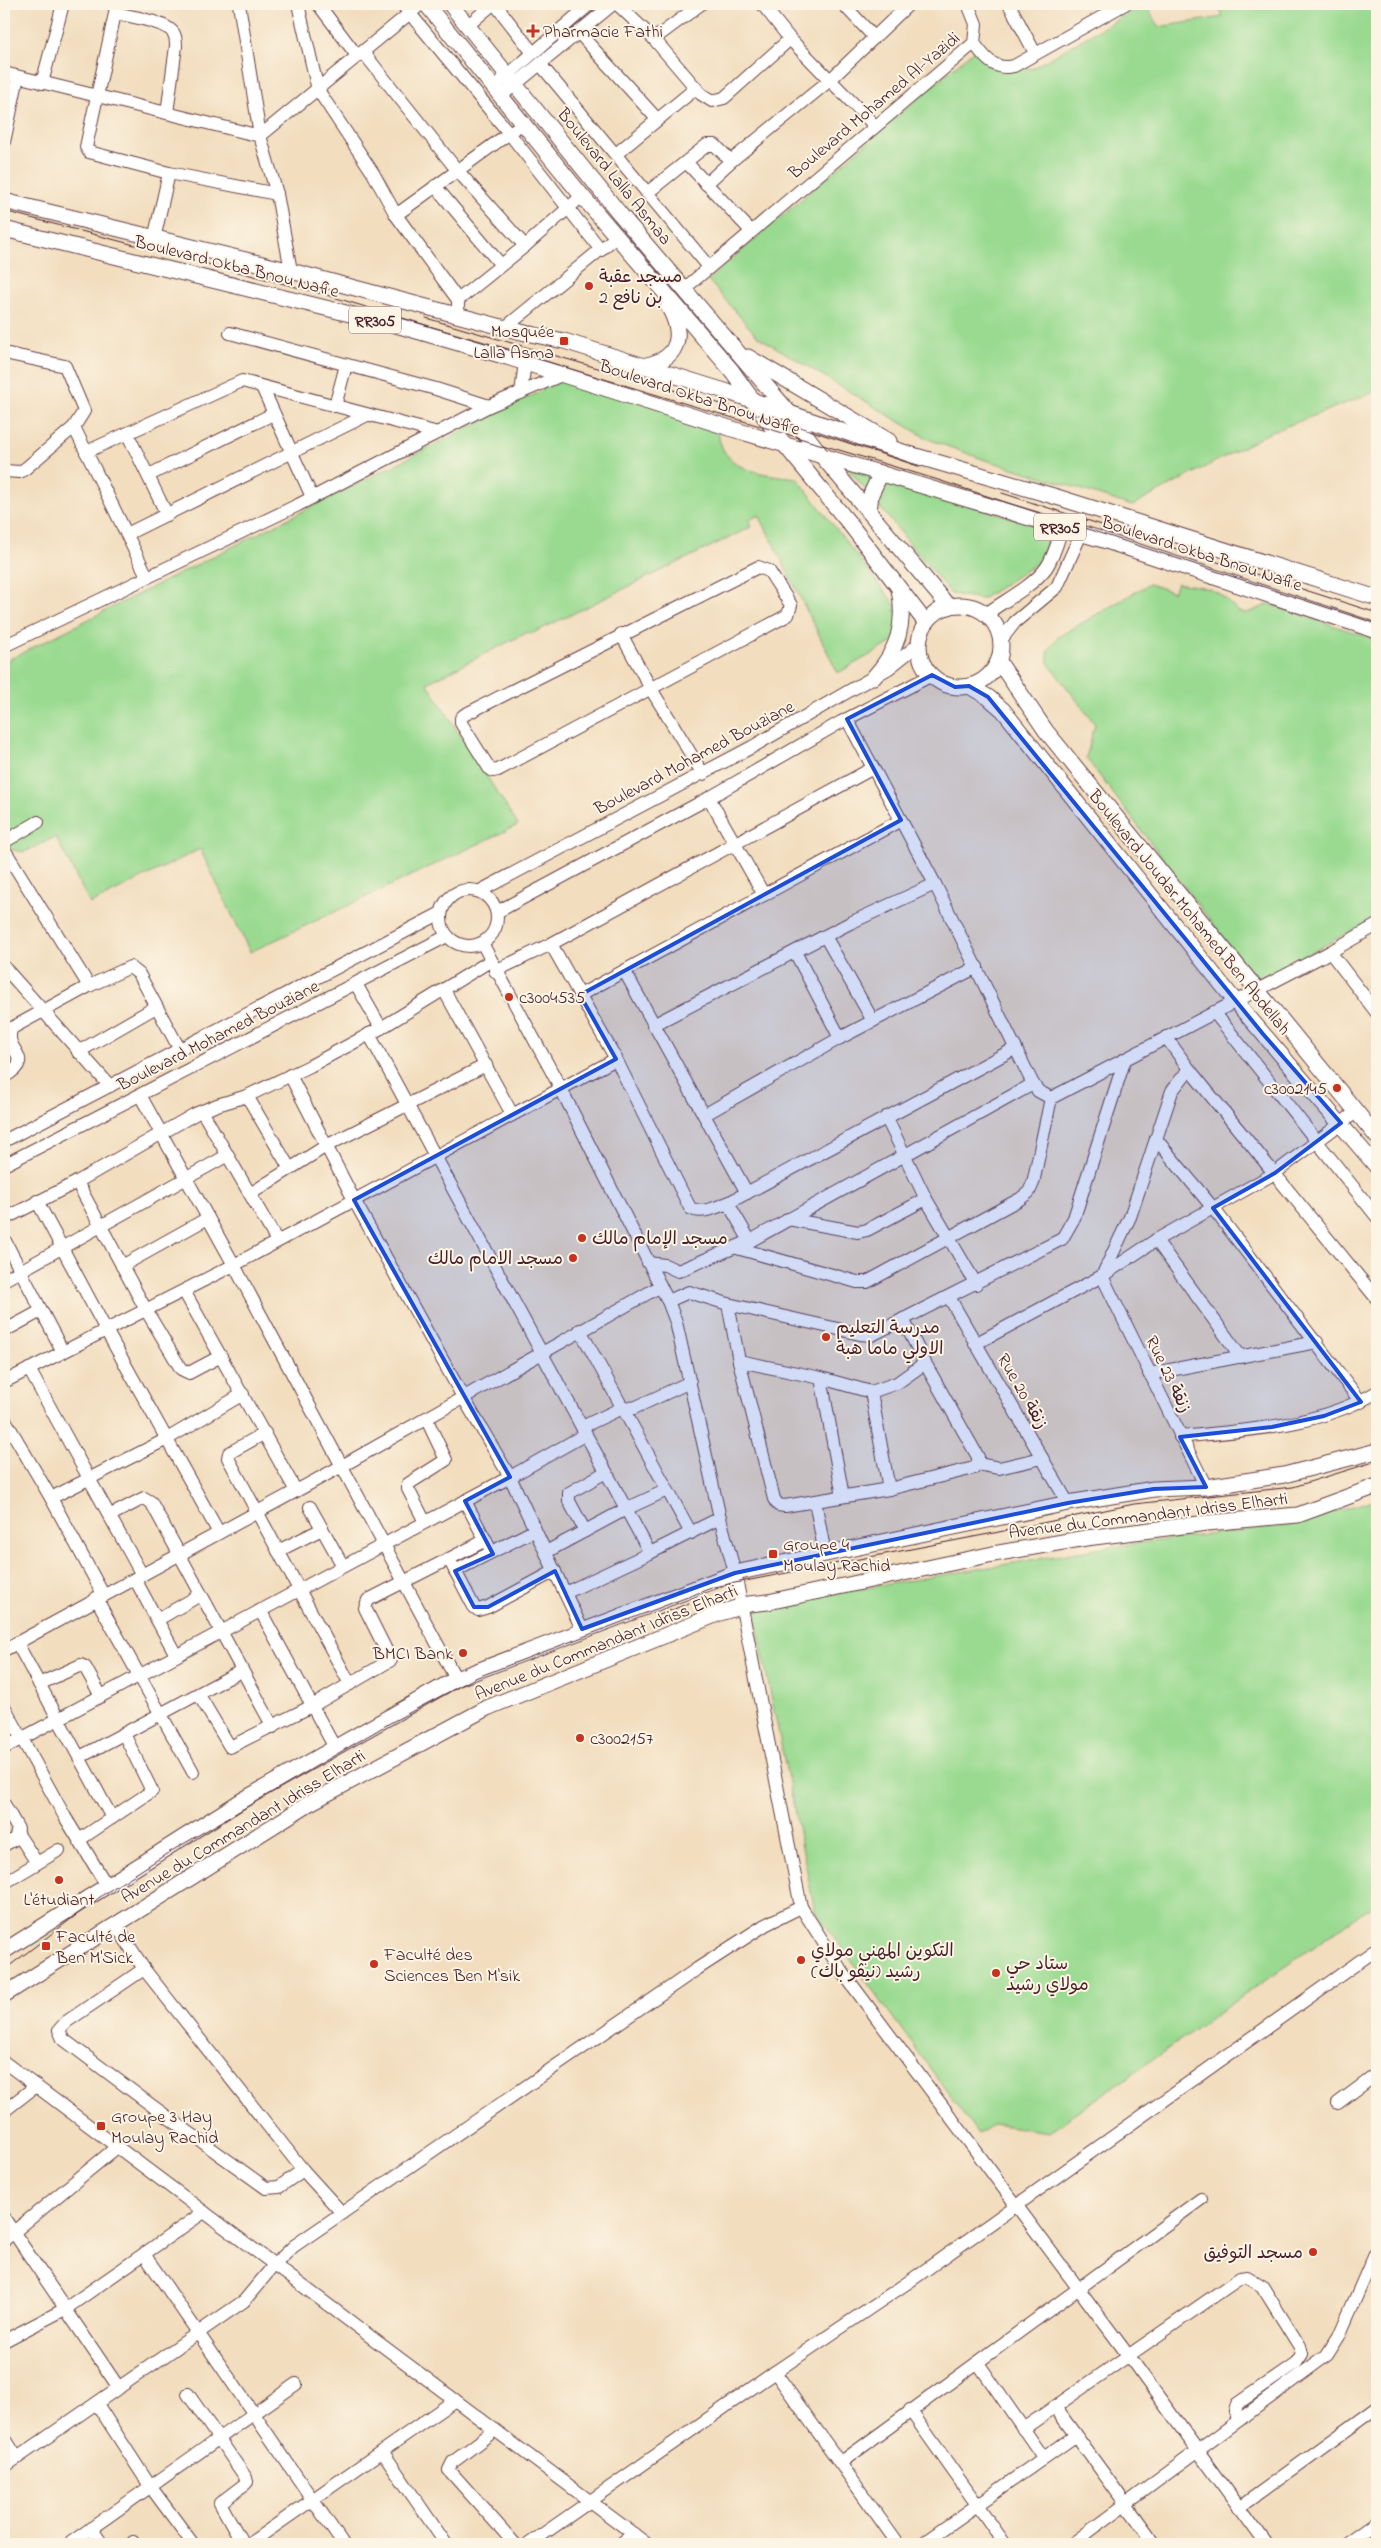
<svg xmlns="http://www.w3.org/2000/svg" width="1381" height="2548" viewBox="0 0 1381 2548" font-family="'Indie Flower','Playpen Sans Arabic',sans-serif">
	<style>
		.green { fill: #99da90; stroke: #727c5e }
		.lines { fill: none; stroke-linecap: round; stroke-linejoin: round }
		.minor-casing { stroke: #633c41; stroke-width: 14 }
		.major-casing { stroke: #633c41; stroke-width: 17 }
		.minor { stroke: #fff; stroke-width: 12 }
		.major { stroke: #fff; stroke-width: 15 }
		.tram { stroke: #4a1f2b; stroke-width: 1 }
		.marked { fill: #1d4ed8; fill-opacity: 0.2; stroke: #1d4ed8; stroke-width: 4; stroke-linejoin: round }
		.poi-dot { fill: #c8321e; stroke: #fcf5e5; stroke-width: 2 }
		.labels { text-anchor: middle; stroke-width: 4; stroke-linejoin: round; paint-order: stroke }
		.shield { fill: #fcf5e5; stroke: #7f5f63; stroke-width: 1 }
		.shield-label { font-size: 16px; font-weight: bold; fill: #4a1f2b }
		.poi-label { font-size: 18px; fill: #4a1f2b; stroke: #fcf5e5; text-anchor: start }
		.street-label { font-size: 18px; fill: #4a1f2b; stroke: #fcf5e5 }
	</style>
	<rect width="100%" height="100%" fill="#fcf5e5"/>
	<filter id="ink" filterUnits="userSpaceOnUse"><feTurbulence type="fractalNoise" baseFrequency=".02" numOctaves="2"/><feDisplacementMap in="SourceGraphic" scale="10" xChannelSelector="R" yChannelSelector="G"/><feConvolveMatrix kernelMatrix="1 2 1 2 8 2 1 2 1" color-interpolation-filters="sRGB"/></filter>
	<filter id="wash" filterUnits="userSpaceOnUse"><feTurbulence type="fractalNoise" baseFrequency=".0096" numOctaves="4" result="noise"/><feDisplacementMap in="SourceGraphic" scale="20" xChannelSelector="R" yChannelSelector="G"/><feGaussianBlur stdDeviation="1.12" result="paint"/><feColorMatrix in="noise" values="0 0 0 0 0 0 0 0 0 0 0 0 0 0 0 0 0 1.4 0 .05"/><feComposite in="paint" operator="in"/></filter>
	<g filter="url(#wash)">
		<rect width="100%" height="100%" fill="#f2ddbe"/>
		<g class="green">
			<path d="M1144,4H1146L1158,27L1223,17L1218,4H1377V391L1269,433L1132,506L1046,478L982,459L928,439L757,336L708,280L973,51L1031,69Z"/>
			<path d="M554,374L718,427C718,472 762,474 797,478L909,623L907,634L838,673L759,515L749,520L751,527L531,634L528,632L427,683L518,825L250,952L200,849L90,904L56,837L24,852L4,848V662L541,391Z"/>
			<path d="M847,467L1051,530L1040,561L982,599L951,594Z"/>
			<path d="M1177,583C1188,585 1206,586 1216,592C1244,610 1231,622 1269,604L1377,640V917L1257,982L1086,758L1095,724L1048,663V651L1058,637L1149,584L1173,592Z"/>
			<path d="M1377,1499V1902L1049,2132L993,2124L978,2134L815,1911L753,1607L1114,1546L1289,1525Z"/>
		</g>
	</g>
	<g filter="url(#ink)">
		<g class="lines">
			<g class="minor-casing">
				<g id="minor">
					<path d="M117,4L86,147L89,152L169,173L277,194"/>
					<path d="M239,4L260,136L277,194L291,271"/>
					<path d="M298,4L318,90L373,173L396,215L458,300"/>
					<path d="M318,4L358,57"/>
					<path d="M402,4L509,133L601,250"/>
					<path d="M495,4L533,53"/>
					<path d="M617,4L654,39L701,94L712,101L724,98L790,39"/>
					<path d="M762,4L790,39L875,126"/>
					<path d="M843,4L873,36"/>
					<path d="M968,4L976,24L974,43"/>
					<path d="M1009,4L1035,53"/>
					<path d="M115,13C129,16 168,22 174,34C176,38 176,43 176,46L167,113"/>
					<path d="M467,26L493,4"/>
					<path d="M579,33L657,119"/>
					<path d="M654,39L701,4"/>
					<path d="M974,43C984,57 994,71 1014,66L1125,4"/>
					<path d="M363,52L457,170L525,246"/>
					<path d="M540,64L709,267"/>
					<path d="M4,73L260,136L421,4"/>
					<path d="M42,83L63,4"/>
					<path d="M494,87L590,4"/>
					<path d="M501,96L613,4"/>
					<path d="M4,142L18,77"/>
					<path d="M616,154L696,88"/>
					<path d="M686,162L751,231"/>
					<path d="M706,184L731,161L830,80L909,4"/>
					<path d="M435,186L501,265"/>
					<path d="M647,193L707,145H715L731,161"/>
					<path d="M396,215L515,129"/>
					<path d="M154,239L169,173"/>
					<path d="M684,289L974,43"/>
					<path d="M458,308V300L525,246L582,196"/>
					<path d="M506,327L616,237"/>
					<path d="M230,333L436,389L489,406"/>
					<path d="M4,353L65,366L84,411L74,427L26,468L20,472L4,471"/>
					<path d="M262,387L312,497"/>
					<path d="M521,393L525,362"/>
					<path d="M335,406L346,365"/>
					<path d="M74,427L147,576"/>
					<path d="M128,435L167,515"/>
					<path d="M86,452L242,381L438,433"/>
					<path d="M149,475L273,414"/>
					<path d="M127,534L367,415"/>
					<path d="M758,567L769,571L791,605L788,615L498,770L493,771L489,768L461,723V718L464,715Z"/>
					<path d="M986,614C1005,600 1032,587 1046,568C1054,557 1058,541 1062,528"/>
					<path d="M621,634L651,689L703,774"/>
					<path d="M1001,640L1015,622L1057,587L1081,534"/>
					<path d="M4,646L298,505L489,406L564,374"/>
					<path d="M847,719L935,884L1033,1084L1038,1091L1051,1098"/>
					<path d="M709,798L764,895"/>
					<path d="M4,842L38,822"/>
					<path d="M4,849L89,986"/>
					<circle cx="469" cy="918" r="28"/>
					<path d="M480,891L752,747L889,668L919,644"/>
					<path d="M497,912L709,798L841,722L932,675"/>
					<path d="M825,936L873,1021"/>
					<path d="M482,943L560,1087L668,1301L676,1322L720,1518L735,1573L801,1907L841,1970L1128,2355L1266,2544"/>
					<path d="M551,944L616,1059L690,1208C702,1215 716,1207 728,1203L1016,1048"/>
					<path d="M795,952L840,1038"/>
					<path d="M1330,952L1377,1013"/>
					<path d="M4,967L110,1086"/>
					<path d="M495,971L551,944L873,768"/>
					<path d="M625,972L747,1193"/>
					<path d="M356,984L381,1028"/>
					<path d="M444,990L512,1114"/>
					<path d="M580,995L901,820"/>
					<path d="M1214,1012L1377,1217"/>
					<path d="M653,1025L850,923L935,884"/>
					<path d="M369,1034L650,1553L720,1518"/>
					<path d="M1166,1037L1189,1069L1377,1299"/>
					<path d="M78,1052L156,1007"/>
					<path d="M290,1075L354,1200L463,1397L510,1477L582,1629"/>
					<path d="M4,1077C39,1057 1,1051 12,1028L89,986L130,967L139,974L180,1050"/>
					<path d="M140,1095L234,1265L456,1679"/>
					<path d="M247,1096L290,1169"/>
					<path d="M202,1111L277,1241"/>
					<path d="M704,1115L840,1038L977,967"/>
					<path d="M886,1117L926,1199L976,1284"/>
					<path d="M1156,1139L1213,1208L1361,1402"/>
					<path d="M4,1141L441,913"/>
					<path d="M4,1165L447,936"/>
					<path d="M77,1182L146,1310L181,1369L189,1373L221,1356"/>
					<path d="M250,1194L326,1146L486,1065"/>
					<path d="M37,1201L106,1330L219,1533"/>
					<path d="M728,1203L750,1241"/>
					<path d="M4,1219L77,1182L195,1114L217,1105L247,1096L310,1066L381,1028L490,961"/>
					<path d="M788,1219L858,1232L867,1230L926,1199"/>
					<path d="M4,1239L63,1352"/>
					<path d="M1156,1240L1241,1357"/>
					<path d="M737,1248L857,1282H867L1020,1199L1029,1192L1033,1183L1051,1098L1330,952L1377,925"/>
					<path d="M648,1263L665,1265L678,1271L750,1241L1033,1084"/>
					<path d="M122,1266L208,1218"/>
					<path d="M4,1280L228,1155"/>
					<path d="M184,1291L296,1491"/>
					<path d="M949,1297L1068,1503"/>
					<path d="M668,1301L689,1292L728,1304L860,1334L872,1335L1062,1239L1074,1218L1125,1059"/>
					<path d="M728,1304L739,1361L774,1499L778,1505L785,1506L889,1489L974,1468L978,1464V1457L925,1363L903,1319"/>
					<path d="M580,1330L691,1533"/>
					<path d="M4,1331L41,1311"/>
					<path d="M975,1344L1102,1276L1130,1217L1172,1091L1189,1069"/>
					<path d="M739,1361L821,1378L871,1392L897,1383L925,1363"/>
					<path d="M29,1369L142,1575"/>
					<path d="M1149,1374L1317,1342"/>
					<path d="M821,1378L843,1496"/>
					<path d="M4,1382L234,1265L616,1059"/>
					<path d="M871,1392L889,1489"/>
					<path d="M4,1418L51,1498L167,1439L243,1394"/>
					<path d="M582,1427L624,1407L634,1408L690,1382"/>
					<path d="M265,1433L229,1453L228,1458L350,1684"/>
					<path d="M1180,1437C1247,1430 1318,1427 1377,1392"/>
					<path d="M978,1464L999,1468L1042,1458"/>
					<path d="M1206,1487L1102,1276L1156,1240L1275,1173L1356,1112"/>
					<path d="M51,1498L103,1594"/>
					<path d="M465,1501L488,1545"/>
					<path d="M815,1501L825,1554"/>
					<path d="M310,1507L343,1566"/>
					<path d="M109,1516L144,1498L151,1502L273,1727"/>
					<path d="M425,1522L408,1489V1484L446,1460L426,1418"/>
					<path d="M585,1531L569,1501V1493L606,1472"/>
					<path d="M278,1551L322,1529"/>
					<path d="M546,1552L626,1509L667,1490"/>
					<path d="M449,1559L474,1607L478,1610L488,1607L555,1571"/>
					<path d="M455,1571L535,1530"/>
					<path d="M135,1579L176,1655"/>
					<path d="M565,1593L650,1553"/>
					<path d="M96,1598L193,1772"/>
					<path d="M260,1610L335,1748"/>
					<path d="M157,1620L200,1595"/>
					<path d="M17,1643L112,1818"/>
					<path d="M4,1650L342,1466L659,1287"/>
					<path d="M39,1684L81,1665L85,1667L101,1696"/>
					<path d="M199,1695L230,1747L312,1706L391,1660L365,1608L368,1600L486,1540"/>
					<path d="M4,1706L65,1817L107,1886"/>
					<path d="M4,1748L510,1477L586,1434"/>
					<path d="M80,1757L241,1671"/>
					<path d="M4,1804L18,1829L15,1839L4,1845"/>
					<path d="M18,1834L37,1863"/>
					<path d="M79,1840L152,1791L124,1734"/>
					<path d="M4,1883L59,1850"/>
					<path d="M116,1925L144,1969L303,2170L342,2213"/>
					<path d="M144,1969L66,2022L59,2030L63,2039L151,2105L266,2188L279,2187L303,2170"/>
					<path d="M4,2062L647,2544"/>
					<path d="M1338,2103L1377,2074"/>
					<path d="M4,2111L36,2086"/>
					<path d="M4,2218L119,2388"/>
					<path d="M4,2240L117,2147"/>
					<path d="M144,2254L343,2544"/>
					<path d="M4,2341L65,2309L204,2212"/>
					<path d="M978,2363L1043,2457"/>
					<path d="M775,2372L898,2544"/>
					<path d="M188,2394L246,2478L247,2482L245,2484L220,2503L243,2544"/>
					<path d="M97,2404L150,2486L193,2544"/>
					<path d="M1055,2407L1155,2544"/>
					<path d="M910,2410L1005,2544"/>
					<path d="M1023,2429L1240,2278L1247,2277L1262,2286L1300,2347L1302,2354L1296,2363L1237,2404L1235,2412L1239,2420"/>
					<path d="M495,2430L453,2462L449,2470L515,2544"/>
					<path d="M4,2437L17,2458"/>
					<path d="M382,2451L446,2544"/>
					<path d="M840,2463L1201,2199"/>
					<path d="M4,2467L244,2301L275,2264L294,2246L342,2213L697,1969L765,1925L801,1907"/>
					<path d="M1239,2508L1377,2408"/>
					<path d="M91,2528L102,2544"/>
					<path d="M133,2542L134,2544"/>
					<path d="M69,2544L296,2384"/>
					<path d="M249,2544L455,2400"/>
					<path d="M529,2544L775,2372L910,2281L1377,1949"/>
					<path d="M620,2544L634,2534"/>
					<path d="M922,2544L1075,2436"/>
					<path d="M1072,2544L1327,2355L1339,2336L1377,2249"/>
					<path d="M1346,2544L1377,2522"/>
				</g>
			</g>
			<g class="major-casing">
				<g id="major">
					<path d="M426,4L582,196L732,371L784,444L849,523L926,623"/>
					<path d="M450,4L620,214L792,416L821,455L949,607"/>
					<path d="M4,201L291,271L521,332L564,341L728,392L909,454L1060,498L1377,598"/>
					<path d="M4,229L403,327L507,357L739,431L1100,539L1377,631"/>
					<path d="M748,357L889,441"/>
					<path d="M641,366C678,361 686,337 668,306"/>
					<path d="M869,512L871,494L881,473"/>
					<circle cx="960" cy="646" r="41"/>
					<path d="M999,662L1046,731L1377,1137"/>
					<path d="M874,677C898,650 906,624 899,589"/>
					<path d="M969,686L988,697L1003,710L1235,1001L1377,1167"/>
					<path d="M4,1951L241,1801L456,1679L735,1573L1068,1503L1154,1489L1206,1487L1284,1475L1377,1451"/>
					<path d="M4,1995L308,1804L487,1708L720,1613L749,1604L768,1602L993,1554L1086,1538L1207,1523L1298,1515L1377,1486"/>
				</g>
			</g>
			<use href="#minor" class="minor"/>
			<use href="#major" class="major"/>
			<g class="tram">
				<path d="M4,211L323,294L935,479L1377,624"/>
				<path d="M426,318L800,427L921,467"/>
				<path d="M1002,493L1377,613"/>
				<path d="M811,1575L875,1562"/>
				<path d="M657,1616L689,1603"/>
				<path d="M4,1970L104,1894L168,1853L390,1723L475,1678L714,1587L994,1533L1134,1504L1293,1487L1377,1461"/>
			</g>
		</g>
	</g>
	<path class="marked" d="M932,675L955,687L969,686L988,697L1263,1034L1341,1123L1275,1173L1213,1208L1361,1402L1324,1416L1272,1427L1180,1437L1206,1487L1154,1489L1068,1503L735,1573L582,1629L555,1571L488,1607H474L455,1571L493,1554L465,1501L510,1477L354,1200L616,1059L580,995L901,820L847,719Z"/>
	<g class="poi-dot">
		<path d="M530.5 23.5h5v5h5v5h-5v5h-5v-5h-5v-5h5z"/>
		<circle cx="589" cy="286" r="5"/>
		<rect x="559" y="336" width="10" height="10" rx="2.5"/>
		<circle cx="509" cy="997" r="5"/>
		<circle cx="1337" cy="1088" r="5"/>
		<circle cx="582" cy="1238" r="5"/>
		<circle cx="573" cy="1258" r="5"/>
		<circle cx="826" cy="1337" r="5"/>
		<rect x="768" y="1549" width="10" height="10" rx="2.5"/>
		<circle cx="463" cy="1653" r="5"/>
		<circle cx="580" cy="1738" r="5"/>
		<circle cx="59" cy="1880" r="5"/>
		<rect x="41" y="1941" width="10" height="10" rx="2.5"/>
		<circle cx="801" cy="1960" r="5"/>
		<circle cx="374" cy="1964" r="5"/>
		<circle cx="996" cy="1973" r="5"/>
		<rect x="96" y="2121" width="10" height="10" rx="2.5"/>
		<circle cx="1313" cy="2252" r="5"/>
	</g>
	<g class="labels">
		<g class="shield">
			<rect x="349" y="306.5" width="52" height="27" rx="4"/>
			<rect x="1034" y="513.5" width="52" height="27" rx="4"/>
		</g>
		<g class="shield-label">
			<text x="375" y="326">RR305</text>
			<text x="1060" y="533">RR305</text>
		</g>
		<g class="poi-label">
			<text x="543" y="37">Pharmacie Fathi</text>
			<text x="599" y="282">مسجد عقبة<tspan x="599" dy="21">بن نافع 2</tspan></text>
			<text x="554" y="337" text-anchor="end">Mosquée<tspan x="554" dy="21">Lalla Asma</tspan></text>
			<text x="519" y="1003">c3004535</text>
			<text x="1327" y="1094" text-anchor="end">c3002145</text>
			<text x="592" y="1244">مسجد الإمام مالك</text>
			<text x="563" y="1264" text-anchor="end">مسجد الامام مالك</text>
			<text x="836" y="1333">مدرسة التعليم<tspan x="836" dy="21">الاولي ماما هبة</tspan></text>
			<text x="783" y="1550">Groupe 4<tspan x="783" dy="21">Moulay Rachid</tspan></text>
			<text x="453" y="1659" text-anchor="end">BMCI Bank</text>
			<text x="590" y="1744">c3002157</text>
			<text x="59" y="1905" text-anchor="middle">L'étudiant</text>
			<text x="56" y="1942">Faculté de<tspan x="56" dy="21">Ben M'Sick</tspan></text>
			<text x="811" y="1956">التكوين المهني مولاي<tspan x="811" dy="21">رشيد (نيڤو باك)</tspan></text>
			<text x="384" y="1960">Faculté des<tspan x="384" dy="21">Sciences Ben M'sik</tspan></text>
			<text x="1006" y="1969">ستاد حي<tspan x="1006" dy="21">مولاي رشيد</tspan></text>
			<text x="111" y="2122">Groupe 3 Hay<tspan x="111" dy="21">Moulay Rachid</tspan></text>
			<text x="1303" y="2258" text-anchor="end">مسجد التوفيق</text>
		</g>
		<g class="street-label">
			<text transform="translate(874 105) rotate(-40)" y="6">Boulevard Mohamed Al-Yazidi</text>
			<text transform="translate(615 176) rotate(51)" y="6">Boulevard Lalla Asmaa</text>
			<text transform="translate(237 266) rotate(14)" y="6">Boulevard Okba Bnou Nafie</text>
			<text transform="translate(700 397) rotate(18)" y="6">Boulevard Okba Bnou Nafie</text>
			<text transform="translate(1202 553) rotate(18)" y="6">Boulevard Okba Bnou Nafie</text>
			<text transform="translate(694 757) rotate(-28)" y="6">Boulevard Mohamed Bouziane</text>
			<text transform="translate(1190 912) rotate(51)" y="6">Boulevard Joudar Mohamed Ben Abdellah</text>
			<text transform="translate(218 1035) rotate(-27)" y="6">Boulevard Mohamed Bouziane</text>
			<text transform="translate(1169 1374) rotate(64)" y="6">Rue 23 زنقة</text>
			<text transform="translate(1023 1391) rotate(60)" y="6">Rue 20 زنقة</text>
			<text transform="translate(1148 1515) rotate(-7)" y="6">Avenue du Commandant Idriss Elharti</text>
			<text transform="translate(606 1642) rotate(-22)" y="6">Avenue du Commandant Idriss Elharti</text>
			<text transform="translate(243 1826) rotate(-31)" y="6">Avenue du Commandant Idriss Elharti</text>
		</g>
	</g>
	<rect width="1381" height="2548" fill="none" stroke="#fcf5e5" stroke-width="20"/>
</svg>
